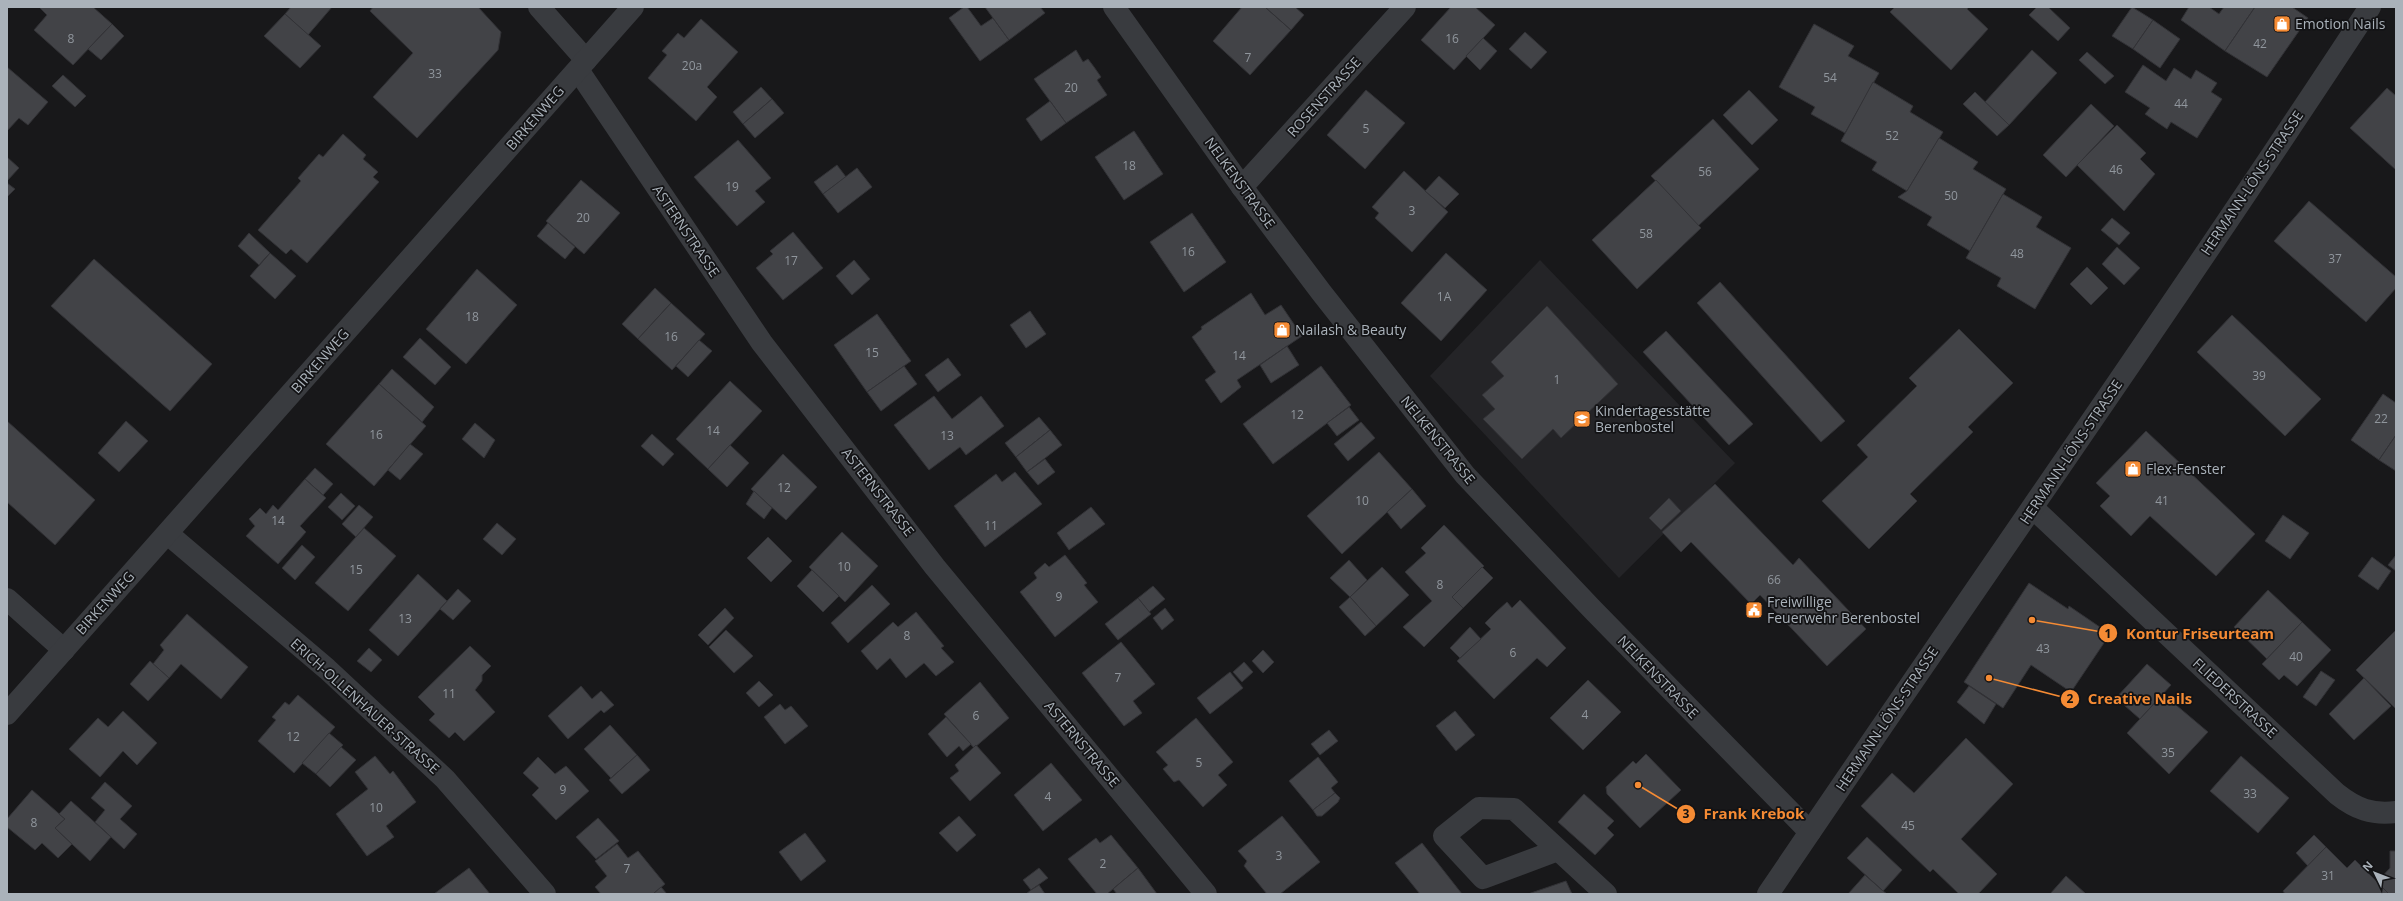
<svg xmlns="http://www.w3.org/2000/svg" width="2403" height="901" viewBox="0 0 2403 901" font-family="'Open Sans',sans-serif">
	<style>
		.built { fill: #242427 }
		.building { fill: #424347; stroke: #323236 }
		.lines { fill: none; stroke-linecap: round; stroke-linejoin: round }
		.minor { stroke: #393b3f; stroke-width: 22 }
		.labels { text-anchor: middle; stroke-width: 3.5; stroke-linejoin: round; paint-order: stroke }
		.number-label { font-size: 12px; fill: #90969d }
		.poi-label { font-size: 14px; fill: #aab2ba; stroke: #131315; text-anchor: start }
		.street-label { font-size: 14px; fill: #aab2ba; stroke: #131315 }
		.leader { fill: none; stroke: #f58b34; stroke-width: 1.5 }
		.callout-dot { fill: #f58b34; stroke: #131315; stroke-width: 1.5 }
		.mark-label { font-size: 12px; text-anchor: middle; font-weight: bold; fill: #111 }
		.callout-label { font-size: 15px; text-anchor: middle; font-weight: bold; fill: #f58b34; stroke: #131315; stroke-width: 3.5; stroke-linejoin: round; paint-order: stroke }
	</style>
	<rect width="100%" height="100%" fill="#18181a"/>
	<path class="built" d="M1540,260L1735,463L1619,578L1430,376Z"/>
	<g class="building">
		<path d="M41,7H93L112,24L73,65L34,30L47,15L40,8Z"/>
		<path d="M291,7H332L308,35L285,14Z"/>
		<path d="M373,7H478L501,32L498,50L417,138L373,97L413,53L370,11Z"/>
		<path d="M964,7H967L981,26L993,18L1009,40L980,61L949,18Z"/>
		<path d="M985,7H1040L1045,13L1009,40Z"/>
		<path d="M1242,7H1265L1291,30L1250,75L1213,41Z"/>
		<path d="M1265,7H1295L1304,15L1291,30Z"/>
		<path d="M1451,7H1475L1495,25L1454,70L1421,40Z"/>
		<path d="M1895,7H1969L1967,9L1988,29L1951,70L1890,12Z"/>
		<path d="M2037,7H2048L2070,28L2058,41L2029,15Z"/>
		<path d="M2132,7L2153,20L2133,49L2112,36Z"/>
		<path d="M2189,7H2209L2219,14L2224,7H2255L2225,51L2181,20Z"/>
		<path d="M2255,7H2292L2308,18L2267,77L2225,51Z"/>
		<path d="M285,14L321,46L300,68L264,36Z"/>
		<path d="M701,19L738,52L707,87L717,97L696,121L648,78L667,55L662,51L678,33L684,38Z"/>
		<path d="M2153,20L2180,39L2160,68L2133,49Z"/>
		<path d="M112,24L124,36L101,60L88,49Z"/>
		<path d="M1814,24L1854,46L1848,56L1879,73L1845,133L1811,114L1815,107L1779,87Z"/>
		<path d="M1525,32L1547,52L1531,69L1509,49Z"/>
		<path d="M1483,38L1497,51L1480,70L1466,56Z"/>
		<path d="M1076,50L1083,62L1088,59L1094,67L1101,77L1097,80L1107,95L1066,123L1034,79Z"/>
		<path d="M2032,50L2057,73L2009,125L1985,102Z"/>
		<path d="M2087,52L2114,76L2105,84L2079,60Z"/>
		<path d="M2143,65L2166,81L2174,68L2191,79L2196,70L2217,83L2211,92L2222,99L2197,138L2171,122L2167,129L2145,114L2150,108L2125,92Z"/>
		<path d="M7,67L48,102L28,125L19,118L7,131Z"/>
		<path d="M63,75L86,96L75,107L52,86Z"/>
		<path d="M1873,82L1913,106L1910,112L1943,132L1907,191L1872,170L1877,162L1841,141Z"/>
		<path d="M761,87L772,99L743,124L733,112Z"/>
		<path d="M2387,88L2396,96V170L2350,128Z"/>
		<path d="M1366,90L1405,123L1365,169L1327,135Z"/>
		<path d="M1749,90L1778,120L1752,145L1723,115Z"/>
		<path d="M1975,92L2009,125L1997,136L1963,104Z"/>
		<path d="M772,99L784,113L755,138L743,124Z"/>
		<path d="M1050,101L1066,123L1041,141L1026,119Z"/>
		<path d="M2091,104L2114,126L2066,177L2043,155Z"/>
		<path d="M1713,119L1759,169L1698,226L1651,176Z"/>
		<path d="M2117,125L2146,153L2140,159L2155,174L2124,211L2077,165Z"/>
		<path d="M1134,131L1163,174L1124,200L1095,157Z"/>
		<path d="M343,134L366,155L363,159L378,172L373,177L379,182L307,263L291,249L286,254L258,230L301,181L298,178L319,154L323,157Z"/>
		<path d="M1939,138L1978,162L1973,169L2006,189L1970,251L1927,225L1932,217L1898,197L1907,191Z"/>
		<path d="M738,140L771,178L755,191L765,202L737,226L694,177Z"/>
		<path d="M7,157L19,168L7,181Z"/>
		<path d="M837,165L846,177L823,194L814,182Z"/>
		<path d="M857,168L872,187L838,213L823,194Z"/>
		<path d="M1404,171L1448,212L1412,252L1375,218L1379,213L1372,207Z"/>
		<path d="M1439,176L1459,194L1445,208L1425,191Z"/>
		<path d="M581,180L620,213L584,254L546,221Z"/>
		<path d="M1656,180L1701,228L1637,289L1592,240Z"/>
		<path d="M7,183L15,189L7,197Z"/>
		<path d="M2003,194L2042,217L2036,227L2071,248L2035,309L1997,286L2001,278L1966,258Z"/>
		<path d="M2309,201L2396,277V288L2366,322L2274,241Z"/>
		<path d="M1192,213L1226,262L1184,292L1150,242Z"/>
		<path d="M2112,218L2130,233L2119,245L2101,230Z"/>
		<path d="M548,223L575,247L565,259L537,236Z"/>
		<path d="M793,232L823,268L783,300L756,268L773,254L770,251Z"/>
		<path d="M249,233L270,253L259,265L238,246Z"/>
		<path d="M2117,247L2140,268L2124,285L2102,264Z"/>
		<path d="M270,253L296,276L275,299L250,276Z"/>
		<path d="M1446,253L1487,290L1441,341L1401,303Z"/>
		<path d="M94,259L212,364L170,411L51,306Z"/>
		<path d="M854,260L870,279L852,295L836,276Z"/>
		<path d="M2087,267L2108,288L2091,305L2070,284Z"/>
		<path d="M477,269L517,305L466,364L426,329Z"/>
		<path d="M1720,282L1845,421L1821,442L1697,303Z"/>
		<path d="M655,288L671,303L638,339L622,324Z"/>
		<path d="M1251,293L1265,315L1281,305L1302,336L1237,380L1241,387L1221,403L1205,380L1216,372L1192,337L1202,329L1201,327Z"/>
		<path d="M671,303L705,334L672,370L638,339Z"/>
		<path d="M1547,306L1618,384L1561,438L1553,429L1522,459L1483,419L1495,409L1482,395L1504,376L1491,362Z"/>
		<path d="M1030,311L1046,334L1026,348L1010,325Z"/>
		<path d="M877,314L911,361L867,392L834,345Z"/>
		<path d="M2232,315L2321,399L2285,436L2197,352Z"/>
		<path d="M1959,329L2013,383L1968,427L1973,432L1910,494L1917,501L1869,549L1822,501L1868,457L1857,445L1917,386L1909,378Z"/>
		<path d="M1666,331L1753,424L1729,445L1643,352Z"/>
		<path d="M420,338L451,367L435,385L403,357Z"/>
		<path d="M699,340L712,351L688,377L676,366Z"/>
		<path d="M1287,346L1299,365L1271,383L1260,365Z"/>
		<path d="M948,358L961,375L938,392L925,375Z"/>
		<path d="M904,366L917,384L881,411L867,392Z"/>
		<path d="M1321,366L1351,405L1273,464L1243,424Z"/>
		<path d="M392,369L434,407L422,422L379,384Z"/>
		<path d="M730,381L762,411L708,469L676,439Z"/>
		<path d="M379,384L426,426L374,486L326,444Z"/>
		<path d="M2383,394L2396,403V435L2379,460L2351,440Z"/>
		<path d="M934,396L952,419L981,396L1004,426L966,455L960,447L929,470L894,425Z"/>
		<path d="M1349,407L1359,420L1337,436L1327,423Z"/>
		<path d="M1039,417L1050,430L1016,457L1005,443Z"/>
		<path d="M7,421L95,500L55,545L7,502Z"/>
		<path d="M126,421L148,441L119,472L98,453Z"/>
		<path d="M1361,422L1375,438L1348,461L1334,444Z"/>
		<path d="M475,423L495,440L484,458L462,439Z"/>
		<path d="M1050,430L1062,445L1027,472L1016,457Z"/>
		<path d="M2146,431L2255,534L2216,576L2150,516L2131,536L2100,506L2110,496L2096,483Z"/>
		<path d="M652,434L674,454L663,466L641,446Z"/>
		<path d="M2396,435V471L2379,460Z"/>
		<path d="M410,444L423,454L400,480L388,470Z"/>
		<path d="M730,445L749,463L727,487L708,469Z"/>
		<path d="M1379,452L1412,489L1342,554L1307,516Z"/>
		<path d="M783,454L817,487L786,520L751,489Z"/>
		<path d="M1045,459L1055,472L1038,485L1027,472Z"/>
		<path d="M315,468L333,484L323,495L305,479Z"/>
		<path d="M1015,472L1042,504L985,547L954,506L996,474L1002,482Z"/>
		<path d="M305,479L326,498L300,526L306,532L278,564L246,536L255,526L249,519L260,508L266,514L273,505L278,510Z"/>
		<path d="M1715,484L1793,565L1799,558L1866,629L1827,666L1760,595L1751,604L1691,542L1681,552L1662,532Z"/>
		<path d="M1412,489L1426,506L1401,529L1387,512Z"/>
		<path d="M754,491L772,508L764,519L746,504Z"/>
		<path d="M341,493L355,506L342,520L328,507Z"/>
		<path d="M1669,498L1681,511L1661,530L1649,518Z"/>
		<path d="M359,505L373,517L356,537L342,524Z"/>
		<path d="M1091,507L1105,524L1069,550L1057,533Z"/>
		<path d="M2283,515L2309,533L2290,559L2265,541Z"/>
		<path d="M497,523L516,539L502,555L483,539Z"/>
		<path d="M1444,525L1484,566L1452,597L1463,608L1424,647L1403,627L1432,601L1405,572L1426,553L1421,548Z"/>
		<path d="M364,528L396,556L348,611L315,583Z"/>
		<path d="M842,532L878,566L845,602L809,567Z"/>
		<path d="M768,537L792,561L771,582L747,558Z"/>
		<path d="M302,545L315,557L295,580L282,568Z"/>
		<path d="M1065,555L1087,583L1084,585L1098,602L1055,637L1020,592L1037,578L1034,573L1045,563L1049,567Z"/>
		<path d="M2396,555V571L2388,565Z"/>
		<path d="M2372,557L2391,571L2378,590L2358,576Z"/>
		<path d="M1349,560L1367,580L1350,597L1330,578Z"/>
		<path d="M1382,567L1409,595L1376,626L1350,597Z"/>
		<path d="M1482,567L1493,578L1463,608L1452,597Z"/>
		<path d="M812,570L839,596L823,612L797,586Z"/>
		<path d="M418,574L447,601L398,656L369,630Z"/>
		<path d="M2029,583L2068,609L2069,606L2110,634L2071,692L2031,665L2003,708L1964,682Z"/>
		<path d="M872,585L890,604L848,643L831,623Z"/>
		<path d="M1153,586L1165,599L1149,612L1138,598Z"/>
		<path d="M458,589L471,601L453,620L440,609Z"/>
		<path d="M2268,590L2302,622L2267,659L2234,627Z"/>
		<path d="M1350,597L1376,626L1365,636L1339,607Z"/>
		<path d="M1138,598L1151,614L1118,640L1105,624Z"/>
		<path d="M1520,600L1566,648L1547,667L1537,658L1494,699L1457,661L1491,629L1485,623L1496,612L1507,602L1512,608Z"/>
		<path d="M725,608L734,618L708,645L698,635Z"/>
		<path d="M1165,608L1174,620L1162,630L1153,618Z"/>
		<path d="M916,612L944,646L941,648L954,662L936,676L924,663L906,678L890,658L877,670L861,651L893,622L898,627Z"/>
		<path d="M187,614L248,667L221,699L181,664L169,678L153,664L164,650L160,645Z"/>
		<path d="M2302,622L2331,650L2297,686L2284,675L2279,680L2262,664Z"/>
		<path d="M1470,627L1481,639L1460,658L1450,648Z"/>
		<path d="M726,630L753,656L734,673L709,647Z"/>
		<path d="M2396,630V709L2356,670Z"/>
		<path d="M1121,642L1155,684L1133,701L1142,713L1124,726L1082,673Z"/>
		<path d="M470,646L491,666L482,675V681L475,690L495,712L464,741L455,732L449,738L429,720L435,714L418,697Z"/>
		<path d="M369,648L382,660L371,672L357,661Z"/>
		<path d="M1263,650L1274,662L1263,673L1252,661Z"/>
		<path d="M150,661L169,678L148,701L130,684Z"/>
		<path d="M1244,662L1253,672L1242,682L1233,672Z"/>
		<path d="M2147,664L2171,685L2140,719L2116,698Z"/>
		<path d="M2321,671L2335,680L2316,706L2303,697Z"/>
		<path d="M1230,672L1243,688L1210,714L1197,698Z"/>
		<path d="M2364,678L2391,706L2354,740L2329,714Z"/>
		<path d="M1588,680L1621,712L1583,750L1550,718Z"/>
		<path d="M759,681L773,695L759,707L746,693Z"/>
		<path d="M980,682L1009,718L974,748L944,714Z"/>
		<path d="M581,686L592,699L601,691L614,705L604,713L601,710L568,739L548,716Z"/>
		<path d="M1969,686L1996,704L1984,724L1957,702Z"/>
		<path d="M2163,694L2208,732L2169,774L2127,733Z"/>
		<path d="M298,695L335,727L294,773L258,741L276,720L272,717L285,702L289,705Z"/>
		<path d="M780,704L785,710L791,706L808,726L785,744L764,717Z"/>
		<path d="M123,711L157,743L137,765L123,751L100,777L69,749L98,718L108,727Z"/>
		<path d="M1455,711L1475,735L1456,751L1436,726Z"/>
		<path d="M946,717L971,744L963,751L959,746L947,757L928,734Z"/>
		<path d="M1196,718L1233,762L1218,775L1227,785L1203,807L1179,780L1174,782L1163,769L1168,765L1156,752Z"/>
		<path d="M610,725L637,755L611,778L584,749Z"/>
		<path d="M1329,730L1338,741L1320,755L1311,744Z"/>
		<path d="M329,733L343,745L316,774L302,763Z"/>
		<path d="M1966,738L2013,784L1961,839L1997,874L1978,894H1959L1933,869L1930,872L1861,806L1892,773L1914,793Z"/>
		<path d="M976,745L1001,773L970,801L950,778L959,771L955,765Z"/>
		<path d="M341,747L356,760L330,787L316,774Z"/>
		<path d="M1646,754L1681,790L1640,828L1607,794L1606,787L1633,761L1636,764Z"/>
		<path d="M637,755L650,770L622,794L609,780Z"/>
		<path d="M375,756L390,774L393,771L416,802L386,826L394,837L367,856L336,814L368,789L355,772Z"/>
		<path d="M2241,756L2289,798L2258,833L2210,791Z"/>
		<path d="M538,757L555,774L566,766L589,791L556,820L532,795L539,788L523,773Z"/>
		<path d="M1318,757L1338,782L1331,788L1335,793L1313,810L1289,781Z"/>
		<path d="M1051,763L1082,800L1043,831L1014,795Z"/>
		<path d="M105,782L132,806L120,819L137,834L124,849L95,822L105,810L91,798Z"/>
		<path d="M32,790L65,819L55,828L72,844L58,858L42,843L35,850L7,827V819Z"/>
		<path d="M1335,793L1340,798L1338,802L1322,816H1317L1313,810Z"/>
		<path d="M1584,794L1614,821L1607,828L1614,835L1595,855L1558,822Z"/>
		<path d="M71,801L111,837L90,861L55,828L65,819L59,814Z"/>
		<path d="M959,816L976,835L957,852L939,833Z"/>
		<path d="M1282,816L1320,862L1280,894H1267L1244,866L1247,861L1238,851Z"/>
		<path d="M598,818L619,841L596,859L576,837Z"/>
		<path d="M805,833L826,861L801,881L779,852Z"/>
		<path d="M1111,835L1138,868L1107,894H1097L1068,859L1096,838L1100,843Z"/>
		<path d="M2314,835L2326,847L2308,866L2296,853Z"/>
		<path d="M1867,837L1902,870L1883,891L1847,858Z"/>
		<path d="M1422,843L1462,894H1420L1395,863Z"/>
		<path d="M617,844L628,858L638,851L665,884L653,894H601L595,887L607,876L595,861Z"/>
		<path d="M2326,847L2347,868L2355,860L2389,894H2285L2283,891Z"/>
		<path d="M2390,851H2396V894H2389L2377,882L2390,868Z"/>
		<path d="M469,868L490,894H434Z"/>
		<path d="M1039,868L1048,878L1031,890L1023,880Z"/>
		<path d="M1138,868L1157,894H1117L1113,889Z"/>
		<path d="M1865,875L1883,891L1887,894H1848Z"/>
		<path d="M2066,876L2086,894H2050Z"/>
		<path d="M1566,881L1572,894H1528Z"/>
		<path d="M1039,885L1045,894H1026L1031,890Z"/>
		<path d="M661,887L667,894H653Z"/>
	</g>
	<g class="lines">
		<g class="minor">
			<path d="M539,7L586,60"/>
			<path d="M1114,7L1242,187L1321,292L1465,475L1592,609L1810,832"/>
			<path d="M578,70L762,343L935,567L1206,894"/>
			<path d="M1242,187L1405,7"/>
			<path d="M2033,508L2337,794C2356,809 2372,815 2396,812"/>
			<path d="M168,534L327,669L445,779L545,894"/>
			<path d="M7,599L64,650"/>
			<path d="M7,714L633,7"/>
			<path d="M1558,850L1483,878L1444,836L1479,808L1514,809L1606,894"/>
			<path d="M1768,894C1968,598 2174,306 2370,7"/>
		</g>
	</g>
	<defs>
		<g id="shop-square" transform="scale(0.9)"><rect x="-9" y="-9" width="18" height="18" rx="4" fill="#f58b34" stroke="#131315"/><path d="M-5-2.5h2.3a2.7 3.5 0 0 1 5.4 0H5L5.5 6h-11ZM-1.5-2.5h3a1.5 2.3 0 0 0-3 0Z" fill="#fff"/></g>
		<g id="school-square" transform="scale(0.9)"><rect x="-9" y="-9" width="18" height="18" rx="4" fill="#f58b34" stroke="#131315"/><path d="M0-5L7-2L0 1L-7-2ZM-4 1L0 2.5L4 1V4Q0 6-4 4Z" fill="#fff"/></g>
		<g id="civic-square" transform="scale(0.9)"><rect x="-9" y="-9" width="18" height="18" rx="4" fill="#f58b34" stroke="#131315"/><path d="M-.6-6.5H3V-4.5H.6V-3L4-1V1h2V6H-6V1h2V-1L-.6-3ZM-1.2 2.5V6h2.4V2.5Z" fill="#fff"/></g>
	</defs>
	<g fill-rule="evenodd">
		<use href="#shop-square" x="2282" y="24"/>
		<use href="#shop-square" x="1282" y="330"/>
		<use href="#school-square" x="1582" y="419"/>
		<use href="#shop-square" x="2133" y="469"/>
		<use href="#civic-square" x="1754" y="610"/>
	</g>
	<g class="labels">
		<g class="number-label">
			<text x="71" y="43">8</text>
			<text x="1452" y="43">16</text>
			<text x="2260" y="48">42</text>
			<text x="1248" y="62">7</text>
			<text x="692" y="70">20a</text>
			<text x="435" y="78">33</text>
			<text x="1830" y="82">54</text>
			<text x="1071" y="92">20</text>
			<text x="2181" y="108">44</text>
			<text x="1366" y="133">5</text>
			<text x="1892" y="140">52</text>
			<text x="1129" y="170">18</text>
			<text x="2116" y="174">46</text>
			<text x="1705" y="176">56</text>
			<text x="732" y="191">19</text>
			<text x="1951" y="200">50</text>
			<text x="1412" y="215">3</text>
			<text x="583" y="222">20</text>
			<text x="1646" y="238">58</text>
			<text x="1188" y="256">16</text>
			<text x="2017" y="258">48</text>
			<text x="2335" y="263">37</text>
			<text x="791" y="265">17</text>
			<text x="1444" y="301">1A</text>
			<text x="472" y="321">18</text>
			<text x="671" y="341">16</text>
			<text x="872" y="357">15</text>
			<text x="1239" y="360">14</text>
			<text x="2259" y="380">39</text>
			<text x="1557" y="384">1</text>
			<text x="1297" y="419">12</text>
			<text x="2381" y="423">22</text>
			<text x="713" y="435">14</text>
			<text x="376" y="439">16</text>
			<text x="947" y="440">13</text>
			<text x="784" y="492">12</text>
			<text x="1362" y="505">10</text>
			<text x="2162" y="505">41</text>
			<text x="278" y="525">14</text>
			<text x="991" y="530">11</text>
			<text x="844" y="571">10</text>
			<text x="356" y="574">15</text>
			<text x="1774" y="584">66</text>
			<text x="1440" y="589">8</text>
			<text x="1059" y="601">9</text>
			<text x="405" y="623">13</text>
			<text x="907" y="640">8</text>
			<text x="2043" y="653">43</text>
			<text x="1513" y="657">6</text>
			<text x="2296" y="661">40</text>
			<text x="1118" y="682">7</text>
			<text x="449" y="698">11</text>
			<text x="1585" y="719">4</text>
			<text x="976" y="720">6</text>
			<text x="293" y="741">12</text>
			<text x="2168" y="757">35</text>
			<text x="1199" y="767">5</text>
			<text x="563" y="794">9</text>
			<text x="2250" y="798">33</text>
			<text x="1048" y="801">4</text>
			<text x="376" y="812">10</text>
			<text x="34" y="827">8</text>
			<text x="1908" y="830">45</text>
			<text x="1279" y="860">3</text>
			<text x="1103" y="868">2</text>
			<text x="627" y="873">7</text>
			<text x="2328" y="880">31</text>
		</g>
		<g class="poi-label">
			<text x="2295" y="29">Emotion Nails</text>
			<text x="1295" y="335">Nailash &amp; Beauty</text>
			<text x="1595" y="416">Kindertagesstätte<tspan x="1595" dy="16">Berenbostel</tspan></text>
			<text x="2146" y="474">Flex-Fenster</text>
			<text x="1767" y="607">Freiwillige<tspan x="1767" dy="16">Feuerwehr Berenbostel</tspan></text>
		</g>
		<g class="street-label">
			<text transform="translate(1324 97) rotate(-48)" y="5">ROSENSTRASSE</text>
			<text transform="translate(535 118) rotate(-49)" y="5">BIRKENWEG</text>
			<text transform="translate(1240 183) rotate(54)" y="5">NELKENSTRASSE</text>
			<text transform="translate(2252 183) rotate(-56)" y="5">HERMANN-LÖNS-STRASSE</text>
			<text transform="translate(686 231) rotate(56)" y="5">ASTERNSTRASSE</text>
			<text transform="translate(320 361) rotate(-49)" y="5">BIRKENWEG</text>
			<text transform="translate(1438 440) rotate(51)" y="5">NELKENSTRASSE</text>
			<text transform="translate(2071 452) rotate(-56)" y="5">HERMANN-LÖNS-STRASSE</text>
			<text transform="translate(878 492) rotate(52)" y="5">ASTERNSTRASSE</text>
			<text transform="translate(105 603) rotate(-48)" y="5">BIRKENWEG</text>
			<text transform="translate(1658 677) rotate(46)" y="5">NELKENSTRASSE</text>
			<text transform="translate(2235 698) rotate(43)" y="5">FLIEDERSTRASSE</text>
			<text transform="translate(365 706) rotate(42)" y="5">ERICH-OLLENHAUER-STRASSE</text>
			<text transform="translate(1887 719) rotate(-56)" y="5">HERMANN-LÖNS-STRASSE</text>
			<text transform="translate(1082 744) rotate(50)" y="5">ASTERNSTRASSE</text>
		</g>
	</g>
	<path class="leader" d="M2032 620L2108 633M1989 678L2070 699M1638 785L1686 814"/>
	<g class="callout-dot">
		<circle cx="2032" cy="620" r="4"/>
		<circle cx="1989" cy="678" r="4"/>
		<circle cx="1638" cy="785" r="4"/>
		<circle cx="2108" cy="633" r="10"/>
		<circle cx="2070" cy="699" r="10"/>
		<circle cx="1686" cy="814" r="10"/>
	</g>
	<g class="mark-label">
		<text x="2108" y="638">1</text>
		<text x="2070" y="703">2</text>
		<text x="1686" y="818">3</text>
	</g>
	<g class="callout-label">
		<text x="2200" y="639">Kontur Friseurteam</text>
		<text x="2140" y="704">Creative Nails</text>
		<text x="1754" y="819">Frank Krebok</text>
	</g>
	<rect width="2403" height="901" fill="none" stroke="#aab2ba" stroke-width="16"/>
	<g transform="translate(2375 873) rotate(313)" stroke="#131315" stroke-width="3" paint-order="stroke">
	<path d="M0-3L7 15L0 10L-7 15Z" fill="#aab2ba"/>
	<text y="-6" font-size="11" font-weight="bold" text-anchor="middle" fill="#aab2ba">N</text>
	</g>
</svg>
